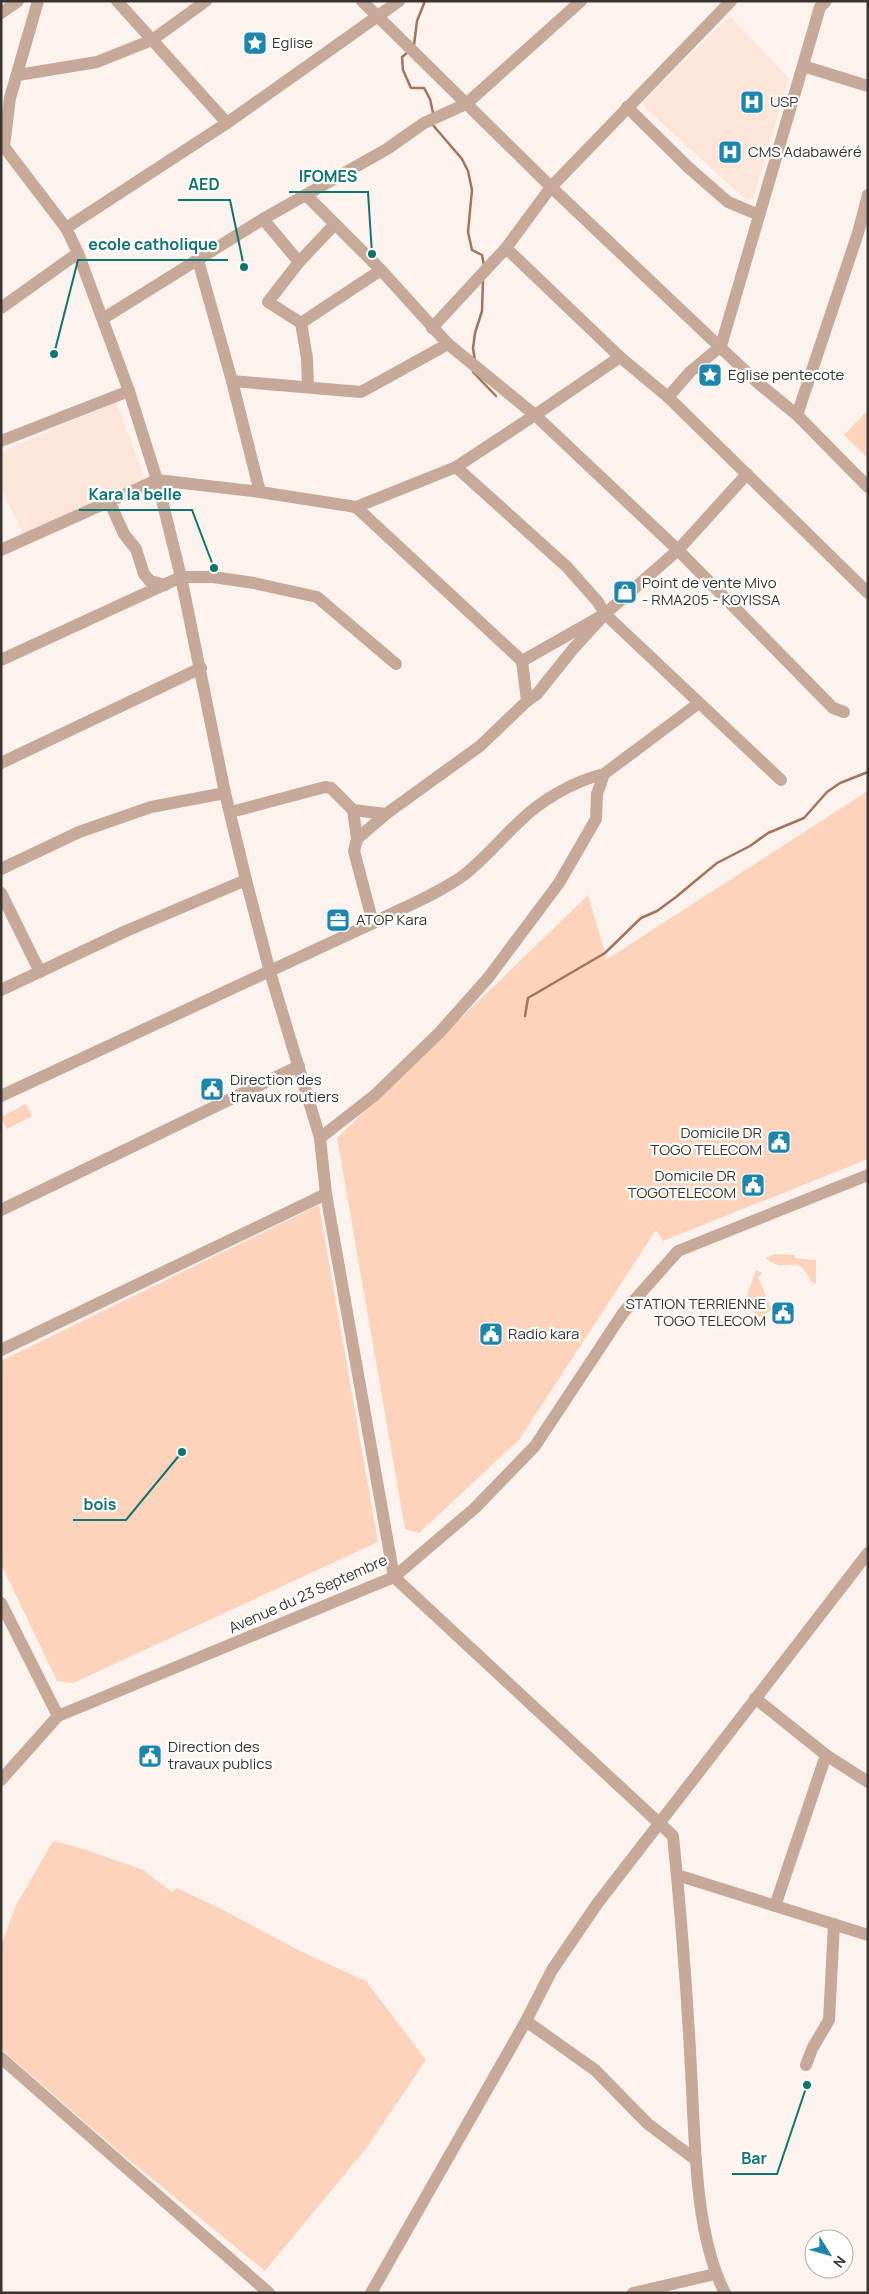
<svg xmlns="http://www.w3.org/2000/svg" width="869" height="2294" viewBox="0 0 869 2294" font-family="Manrope,sans-serif">
	<style>
		.built { fill: #fde5d9 }
		.green { fill: #fdd3bc }
		.lines { fill: none; stroke-linecap: round; stroke-linejoin: round }
		.stream { stroke: #a3745b; stroke-width: 2.5 }
		.minor { stroke: #c6a999; stroke-width: 12 }
		.labels { text-anchor: middle; stroke-width: 4.5; stroke-linejoin: round; paint-order: stroke }
		.poi-label { font-size: 15px; fill: #3a3431; stroke: #fff; text-anchor: start }
		.street-label { font-size: 15px; fill: #3a3431; stroke: #fff }
		.leader { fill: none; stroke: #0f766e; stroke-width: 2 }
		.callout-dot { fill: #0f766e; stroke: #fff; stroke-width: 2 }
		.callout-label { font-size: 16px; text-anchor: middle; font-weight: bold; fill: #0f766e; stroke: #fff; stroke-width: 4.5; stroke-linejoin: round; paint-order: stroke }
	</style>
	<rect width="100%" height="100%" fill="#fdf3ee"/>
	<g class="built">
		<path d="M730,16L789,78L753,199L747,201L641,104Z"/>
		<path d="M116,402L146,481L23,533L1,489V452Z"/>
	</g>
	<g class="green">
		<path d="M868,410V458L844,435Z"/>
		<path d="M868,791V1159L663,1241L656,1230L519,1440L419,1533L405,1529L337,1138L588,895L607,959Z"/>
		<path d="M26,1104L32,1116L7,1129L1,1117Z"/>
		<path d="M319,1205L378,1542L73,1683L57,1681L1,1564V1361Z"/>
		<path d="M775,1254L795,1255V1258L816,1260V1284L811,1282C797,1248 787,1278 766,1258Z"/>
		<path d="M756,1270L762,1273L758,1277L772,1310L757,1319L746,1298Z"/>
		<path d="M53,1841L84,1849L143,1870L172,1892L177,1888L223,1910L300,1951L366,1981L426,2060L368,2146L265,2271L117,2150L1,2049V1946L15,1907Z"/>
	</g>
	<g class="lines">
		<g class="stream">
			<path d="M414,45L417,21L425,1"/>
			<path d="M407,53L402,57L403,70L411,88H424L430,99L433,113"/>
			<path d="M432,124L462,159L468,171L472,190L468,232L472,250L482,255L484,265"/>
			<path d="M475,361L473,348L475,333L482,311L483,281"/>
			<path d="M473,372L496,396"/>
			<path d="M525,1016L528,998L605,953L641,918L657,911L676,897L717,863L750,846L768,833L804,818L827,792L840,783L868,772"/>
		</g>
		<g class="minor">
			<path d="M117,1L227,123"/>
			<path d="M362,1L551,187L758,383L797,415L868,487"/>
			<path d="M1,13L18,1"/>
			<path d="M803,66L868,86"/>
			<path d="M18,75L97,62L152,40L206,1"/>
			<path d="M627,107L689,168L728,202L759,215"/>
			<path d="M1,143L66,228L78,253L129,391L157,480L181,577L225,793L246,880L270,972L320,1138L326,1194L394,1577L673,1836C681,1914 687,1991 691,2070C695,2136 694,2234 725,2293"/>
			<path d="M4,146L10,98L38,1"/>
			<path d="M306,195L381,270L448,344L535,415L456,467L356,507"/>
			<path d="M263,219L299,262"/>
			<path d="M66,228L227,123L399,1"/>
			<path d="M506,248L620,357L668,397L868,593"/>
			<path d="M198,260L232,381L260,492"/>
			<path d="M1,308L78,253"/>
			<path d="M104,318L263,219L387,149L424,123L466,104L581,1"/>
			<path d="M301,323L381,270"/>
			<path d="M432,328L506,248L551,187L731,1"/>
			<path d="M620,357L535,415L678,550L833,708L844,712"/>
			<path d="M232,381L361,392L448,344"/>
			<path d="M308,386L307,358L301,323L268,302L299,262L335,224"/>
			<path d="M668,397L690,372L721,346L820,7L826,1"/>
			<path d="M797,415L858,233L868,195"/>
			<path d="M1,441L129,391"/>
			<path d="M456,467L567,567L598,602L605,614L781,780"/>
			<path d="M110,503L124,534L136,549L144,574L150,581L165,585"/>
			<path d="M1,550L157,480L260,492L356,507L522,661"/>
			<path d="M1,660L181,577H213L254,583L317,597L396,664"/>
			<path d="M527,701L537,694L573,649L605,614L678,550L747,474"/>
			<path d="M1,763L201,668"/>
			<path d="M231,812L325,787L331,788L353,810L386,814L480,746L527,701L522,661L605,614"/>
			<path d="M357,839L386,814"/>
			<path d="M1,869L79,832L151,807L225,793"/>
			<path d="M1,893L40,972"/>
			<path d="M373,923C402,908 438,894 464,875C484,859 501,839 519,822C541,800 574,781 604,774"/>
			<path d="M1,990L126,931L246,880"/>
			<path d="M1,1096L373,923L354,851L357,839L353,810"/>
			<path d="M320,1138L375,1095L440,1032L488,978L559,883L596,819L597,794L604,774L699,703"/>
			<path d="M1,1210L299,1066"/>
			<path d="M1,1350L326,1194"/>
			<path d="M1,1603L58,1716"/>
			<path d="M755,1698L826,1755L868,1782"/>
			<path d="M1,1780L58,1716L394,1577L475,1508L535,1446L623,1313L678,1251L868,1175"/>
			<path d="M677,1875L868,1935"/>
			<path d="M775,1906L826,1755"/>
			<path d="M526,2021L595,2070L648,2124L696,2160"/>
			<path d="M1,2058L269,2293"/>
			<path d="M806,2065L812,2049L829,2020L834,1924"/>
			<path d="M371,2293L526,2021L552,1970L597,1904L868,1553"/>
			<path d="M633,2293L715,2274"/>
		</g>
	</g>
	<defs>
		<g id="sight-square" transform="scale(1.25)"><rect x="-9" y="-9" width="18" height="18" rx="4" fill="#1d86ae" stroke="#fff"/><path d="M0-6L1.8-2.2L6-1.7L2.9 1.2L3.7 5.4L0 3.3L-3.7 5.4L-2.9 1.2L-6-1.7L-1.8-2.2Z" fill="#fff"/></g>
		<g id="hospital-square" transform="scale(1.25)"><rect x="-9" y="-9" width="18" height="18" rx="4" fill="#1d86ae" stroke="#fff"/><path d="M-5-5h3v3.5h4V-5h3V5h-3V1.5h-4V5h-3Z" fill="#fff"/></g>
		<g id="shop-square" transform="scale(1.25)"><rect x="-9" y="-9" width="18" height="18" rx="4" fill="#1d86ae" stroke="#fff"/><path d="M-5-2.5h2.3a2.7 3.5 0 0 1 5.4 0H5L5.5 6h-11ZM-1.5-2.5h3a1.5 2.3 0 0 0-3 0Z" fill="#fff"/></g>
		<g id="office-square" transform="scale(1.25)"><rect x="-9" y="-9" width="18" height="18" rx="4" fill="#1d86ae" stroke="#fff"/><path d="M-6-3h4V-5.5h4V-3h4V5H-6ZM-1-4.5V-3h2v-1.5ZM-6 0V1H6V0Z" fill="#fff"/></g>
		<g id="civic-square" transform="scale(1.25)"><rect x="-9" y="-9" width="18" height="18" rx="4" fill="#1d86ae" stroke="#fff"/><path d="M-.6-6.5H3V-4.5H.6V-3L4-1V1h2V6H-6V1h2V-1L-.6-3ZM-1.2 2.5V6h2.4V2.5Z" fill="#fff"/></g>
	</defs>
	<g fill-rule="evenodd">
		<use href="#sight-square" x="255" y="43"/>
		<use href="#hospital-square" x="752" y="102"/>
		<use href="#hospital-square" x="730" y="152"/>
		<use href="#sight-square" x="710" y="375"/>
		<use href="#shop-square" x="625" y="592"/>
		<use href="#office-square" x="338" y="920"/>
		<use href="#civic-square" x="212" y="1089"/>
		<use href="#civic-square" x="779" y="1142"/>
		<use href="#civic-square" x="753" y="1185"/>
		<use href="#civic-square" x="783" y="1313"/>
		<use href="#civic-square" x="491" y="1334"/>
		<use href="#civic-square" x="150" y="1756"/>
	</g>
	<g class="labels">
		<g class="poi-label">
			<text x="272" y="48">Eglise</text>
			<text x="770" y="107">USP</text>
			<text x="748" y="157">CMS Adabawéré</text>
			<text x="728" y="380">Eglise pentecote</text>
			<text x="642" y="588">Point de vente Mivo<tspan x="642" dy="17">- RMA205 - KOYISSA</tspan></text>
			<text x="356" y="925">ATOP Kara</text>
			<text x="230" y="1085">Direction des<tspan x="230" dy="17">travaux routiers</tspan></text>
			<text x="762" y="1138" text-anchor="end">Domicile DR<tspan x="762" dy="17">TOGO TELECOM</tspan></text>
			<text x="736" y="1181" text-anchor="end">Domicile DR<tspan x="736" dy="17">TOGOTELECOM</tspan></text>
			<text x="766" y="1309" text-anchor="end">STATION TERRIENNE<tspan x="766" dy="17">TOGO TELECOM</tspan></text>
			<text x="508" y="1339">Radio kara</text>
			<text x="168" y="1752">Direction des<tspan x="168" dy="17">travaux publics</tspan></text>
		</g>
		<g class="street-label">
			<text transform="translate(308 1594) rotate(-24)" y="5">Avenue du 23 Septembre</text>
		</g>
	</g>
	<path class="leader" d="M372 254L368 192H289M244 267L230 200H178M54 354L78 260H228M214 568L192 510H79M182 1452L126 1520H73M807 2085L777 2174H732"/>
	<g class="callout-dot">
		<circle cx="372" cy="254" r="5"/>
		<circle cx="244" cy="267" r="5"/>
		<circle cx="54" cy="354" r="5"/>
		<circle cx="214" cy="568" r="5"/>
		<circle cx="182" cy="1452" r="5"/>
		<circle cx="807" cy="2085" r="5"/>
	</g>
	<g class="callout-label">
		<text x="328" y="182">IFOMES</text>
		<text x="204" y="190">AED</text>
		<text x="153" y="250">ecole catholique</text>
		<text x="135" y="500">Kara la belle</text>
		<text x="100" y="1510">bois</text>
		<text x="754" y="2164">Bar</text>
	</g>
	<rect width="869" height="2294" fill="none" stroke="#3a3431" stroke-width="5"/>
	<g transform="translate(829 2254) rotate(127)"><circle r="24" fill="#ffffff" stroke="#b0aead"/>
	<path d="M0-4L9 19L0 12L-9 19Z" fill="#1d86ae"/>
	<text y="-8" font-size="14" font-weight="bold" text-anchor="middle" fill="#3a3431">N</text>
	</g>
</svg>
